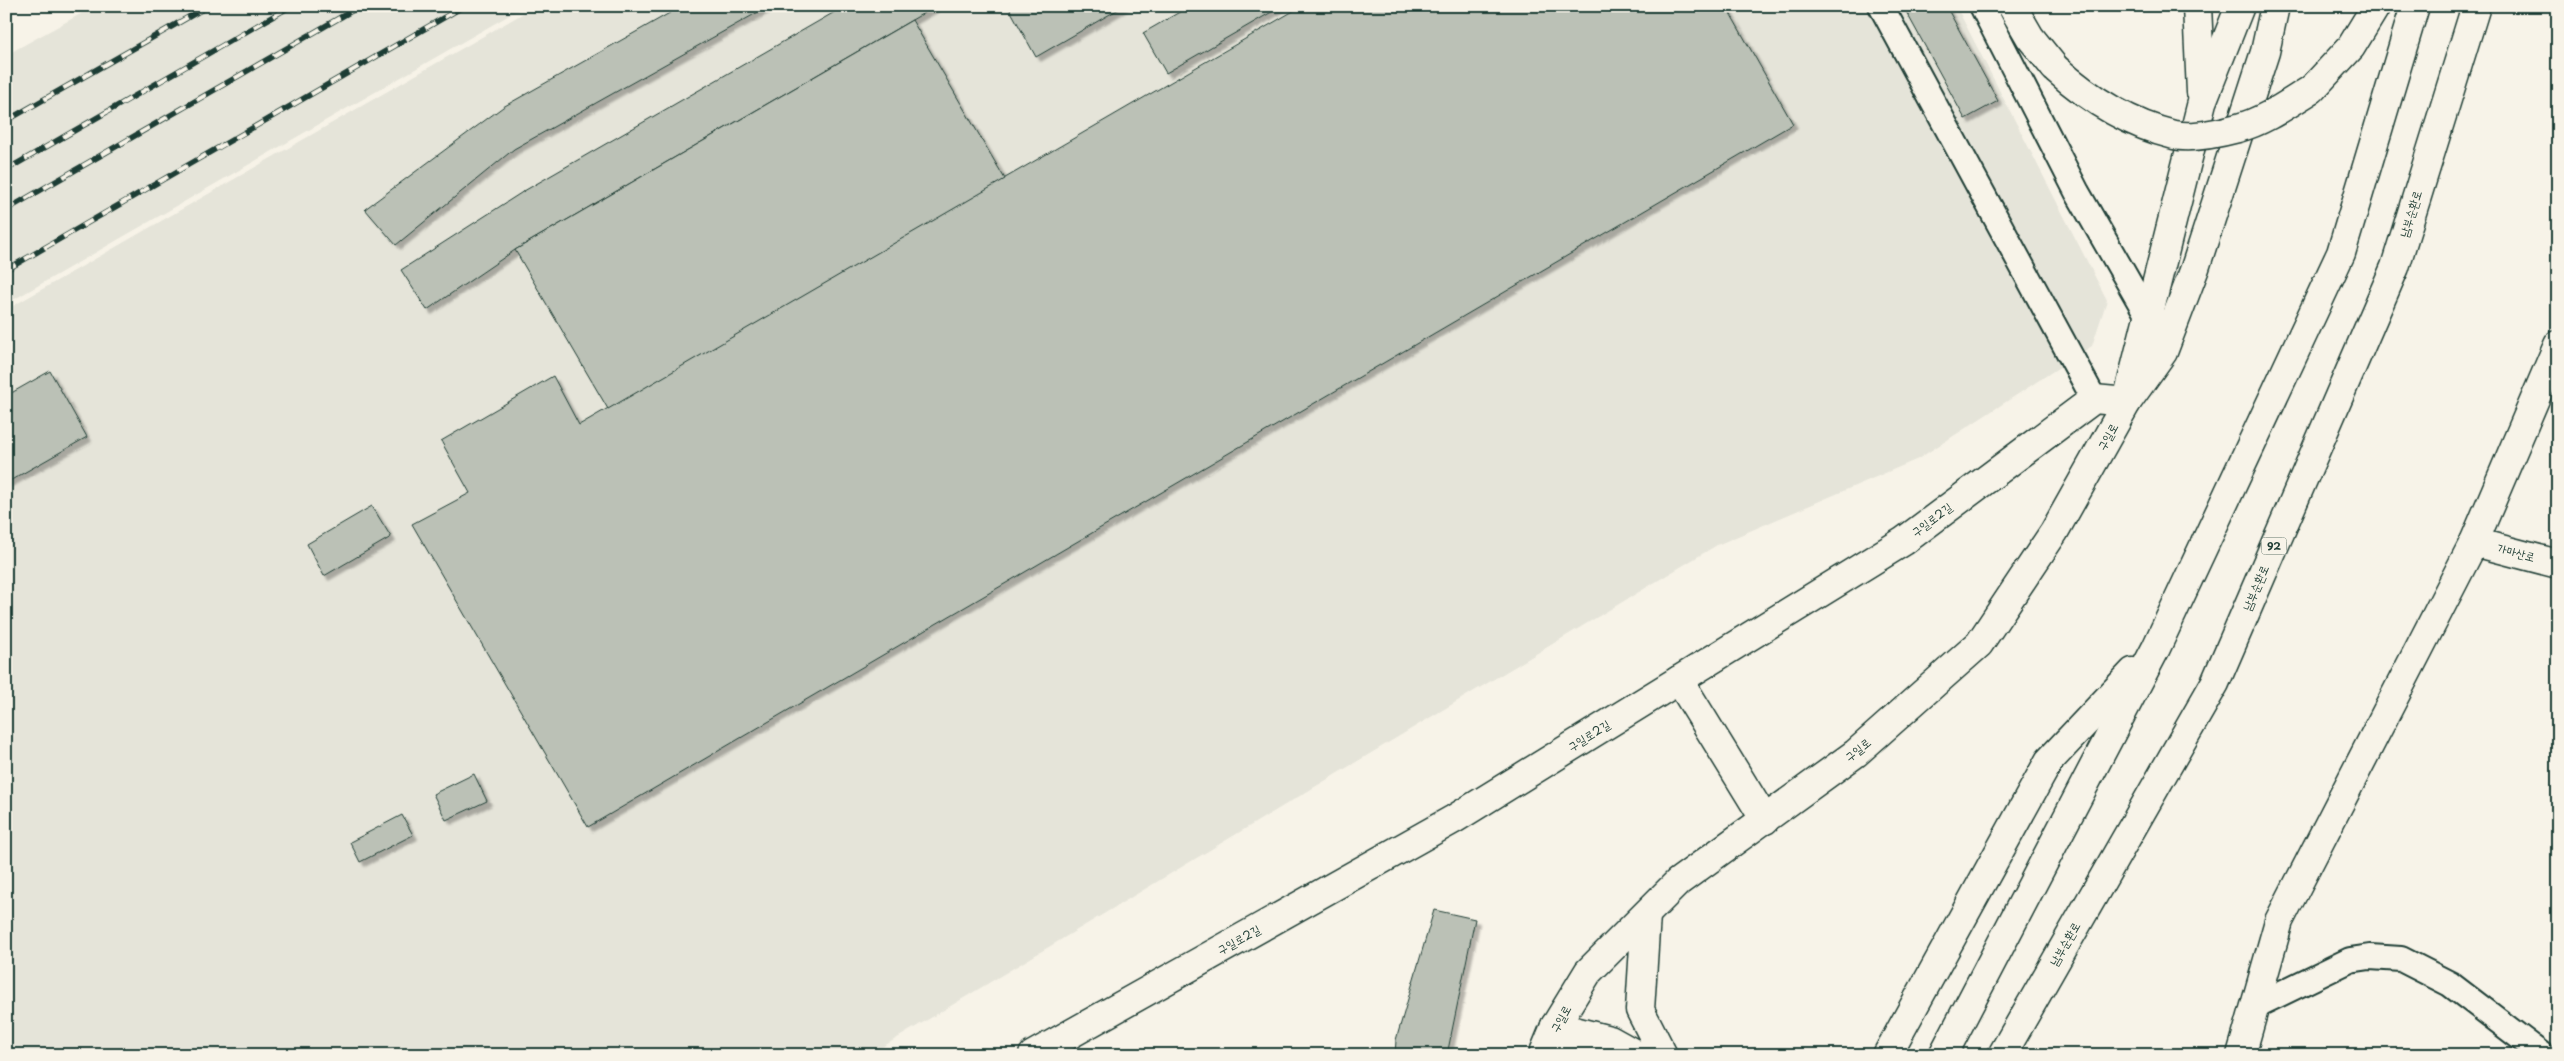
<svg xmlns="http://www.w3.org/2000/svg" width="2564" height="1061" viewBox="0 0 2564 1061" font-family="'Playpen Sans','Poor Story',sans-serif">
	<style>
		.built { fill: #e5e4d9 }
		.building { fill: #bbc1b6; stroke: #1f3d34; filter: url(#shadow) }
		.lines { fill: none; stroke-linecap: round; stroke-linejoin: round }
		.service-casing { stroke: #1f3d34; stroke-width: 28 }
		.minor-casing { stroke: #1f3d34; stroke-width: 31 }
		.secondary-casing { stroke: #1f3d34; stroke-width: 31 }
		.primary-casing { stroke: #1f3d34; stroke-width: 31 }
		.service { stroke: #f7f3e8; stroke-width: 24 }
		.minor { stroke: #f7f3e8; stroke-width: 28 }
		.secondary { stroke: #f7f3e8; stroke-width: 28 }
		.primary { stroke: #f7f3e8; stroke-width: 28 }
		.rail-casing { stroke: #1f3d34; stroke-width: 5.5 }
		.rail { stroke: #f7f3e8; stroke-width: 4; stroke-dasharray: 11; stroke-linecap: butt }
		.primary-bridge-casing { stroke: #1f3d34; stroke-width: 31; stroke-linecap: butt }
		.primary-bridge { stroke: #f7f3e8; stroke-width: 28 }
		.labels { text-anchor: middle; stroke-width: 5; stroke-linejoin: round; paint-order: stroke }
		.shield { fill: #f7f3e8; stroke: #60746a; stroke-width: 1 }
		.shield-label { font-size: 11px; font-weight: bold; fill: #1f3d34 }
		.street-label { font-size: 12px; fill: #1f3d34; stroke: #f7f3e8 }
	</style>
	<defs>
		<filter id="shadow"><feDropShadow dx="4.5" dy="4.5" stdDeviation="1" flood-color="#0004"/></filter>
	</defs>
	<rect width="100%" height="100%" fill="#f7f3e8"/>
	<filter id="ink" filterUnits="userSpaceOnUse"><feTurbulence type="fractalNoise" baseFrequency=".02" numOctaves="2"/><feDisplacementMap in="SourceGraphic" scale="10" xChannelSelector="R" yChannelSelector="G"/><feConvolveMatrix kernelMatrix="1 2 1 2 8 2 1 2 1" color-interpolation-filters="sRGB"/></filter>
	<g filter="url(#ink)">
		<g class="built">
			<path d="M95,6H525L6,304V55Z"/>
			<path d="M536,6H1956L2107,300L2092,346L1918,459L1717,545L869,1055H6V310Z"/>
		</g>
		<g class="building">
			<path d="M682,6H769L514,149L396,245L365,209L503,107Z"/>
			<path d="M845,6H936L515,250L427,310L401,270L524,191Z"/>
			<path d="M1008,6H1124L1036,57Z"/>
			<path d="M1190,6H1282L1166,73L1143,33Z"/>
			<path d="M1302,6H1726L1793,124L588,827L412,524L470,493L441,441L553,376L579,425Z"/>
			<path d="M1903,6H1946L1998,101L1965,119Z"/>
			<path d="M912,20L1005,179L608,409L515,250Z"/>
			<path d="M50,371L87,437L6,483V396Z"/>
			<path d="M372,506L391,537L324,576L307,544Z"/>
			<path d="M474,774L487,801L446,820L433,794Z"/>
			<path d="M402,815L413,835L360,862L350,842Z"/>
			<path d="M1434,910L1475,919L1447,1055H1395L1396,1040Z"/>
		</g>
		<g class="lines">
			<g class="service-casing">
				<g id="service">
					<path d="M1881,6L2094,399"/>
					<path d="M1982,6L2077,192L2149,318"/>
					<path d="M2255,1006L2350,960L2370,957L2401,959L2450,984L2543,1055"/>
				</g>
			</g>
			<g class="minor-casing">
				<g id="minor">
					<path d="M1679,680L1765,820"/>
					<path d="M1033,1055L1454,819L1904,541L2094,399L2127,402"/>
				</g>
			</g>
			<g class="secondary-casing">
				<g id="secondary">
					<path d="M2197,6L2201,92"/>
					<path d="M2558,345L2474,542L2558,564"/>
					<path d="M2130,389L2202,102L2240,6"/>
					<path d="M1543,1055L1555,1026L1588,972L1678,882L1856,753L1979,644L2054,532L2127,402L2163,352L2195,268L2265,52L2275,6"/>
				</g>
			</g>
			<g class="primary-casing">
				<g id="primary">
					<path d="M2012,6L2030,37L2055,68"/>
					<path d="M2312,89L2351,47L2376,6"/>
					<path d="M1646,915L1640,1010L1663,1055"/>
					<path d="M1555,1026L1610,1040L1637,1055"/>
					<path d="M1555,1026L1580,1055"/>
					<path d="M1887,1055L2049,761L2133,672"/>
					<path d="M1943,1055L2156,648L2341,253L2415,6"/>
					<path d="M2002,1055L2215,683L2395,267L2476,6"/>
					<path d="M2241,1055L2279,921L2474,542"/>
				</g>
			</g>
			<use href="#service" class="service"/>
			<use href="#minor" class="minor"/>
			<use href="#secondary" class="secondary"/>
			<use href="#primary" class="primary"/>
			<g class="rail-casing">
				<g id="rail">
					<path d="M6,121L208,6"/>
					<path d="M6,170L291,6"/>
					<path d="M6,210L360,6"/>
					<path d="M6,270L464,6"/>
				</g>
			</g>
			<use href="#rail" class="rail"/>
			<g class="primary-bridge-casing">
				<path id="primary-bridge" d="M2055,68C2088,98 2129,124 2174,135C2193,139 2219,133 2238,128C2265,121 2289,103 2312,89"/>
			</g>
			<use href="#primary-bridge" class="primary-bridge"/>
		</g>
	</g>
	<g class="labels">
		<rect class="shield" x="2261.5" y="537.5" width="25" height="17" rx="4"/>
		<g class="shield-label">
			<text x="2274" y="550">92</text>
		</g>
		<g class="street-label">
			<text transform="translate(2411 214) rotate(-73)" y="4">남부순환로</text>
			<text transform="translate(2108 437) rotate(-61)" y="4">구일로</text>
			<text transform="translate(1932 520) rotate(-37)" y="4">구일로2길</text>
			<text transform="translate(2516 553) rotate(15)" y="4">가마산로</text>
			<text transform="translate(2256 588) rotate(-67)" y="4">남부순환로</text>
			<text transform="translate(1589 736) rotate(-32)" y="4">구일로2길</text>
			<text transform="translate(1858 750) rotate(-39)" y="4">구일로</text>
			<text transform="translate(1239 940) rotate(-29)" y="4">구일로2길</text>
			<text transform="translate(2065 944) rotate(-60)" y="4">남부순환로</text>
			<text transform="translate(1561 1019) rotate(-61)" y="4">구일로</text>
		</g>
	</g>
	<rect width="2564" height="1061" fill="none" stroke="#f7f3e8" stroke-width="25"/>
	<rect x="12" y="12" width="2539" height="1036" fill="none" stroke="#1f3d34" stroke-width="2" filter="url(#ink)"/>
</svg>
